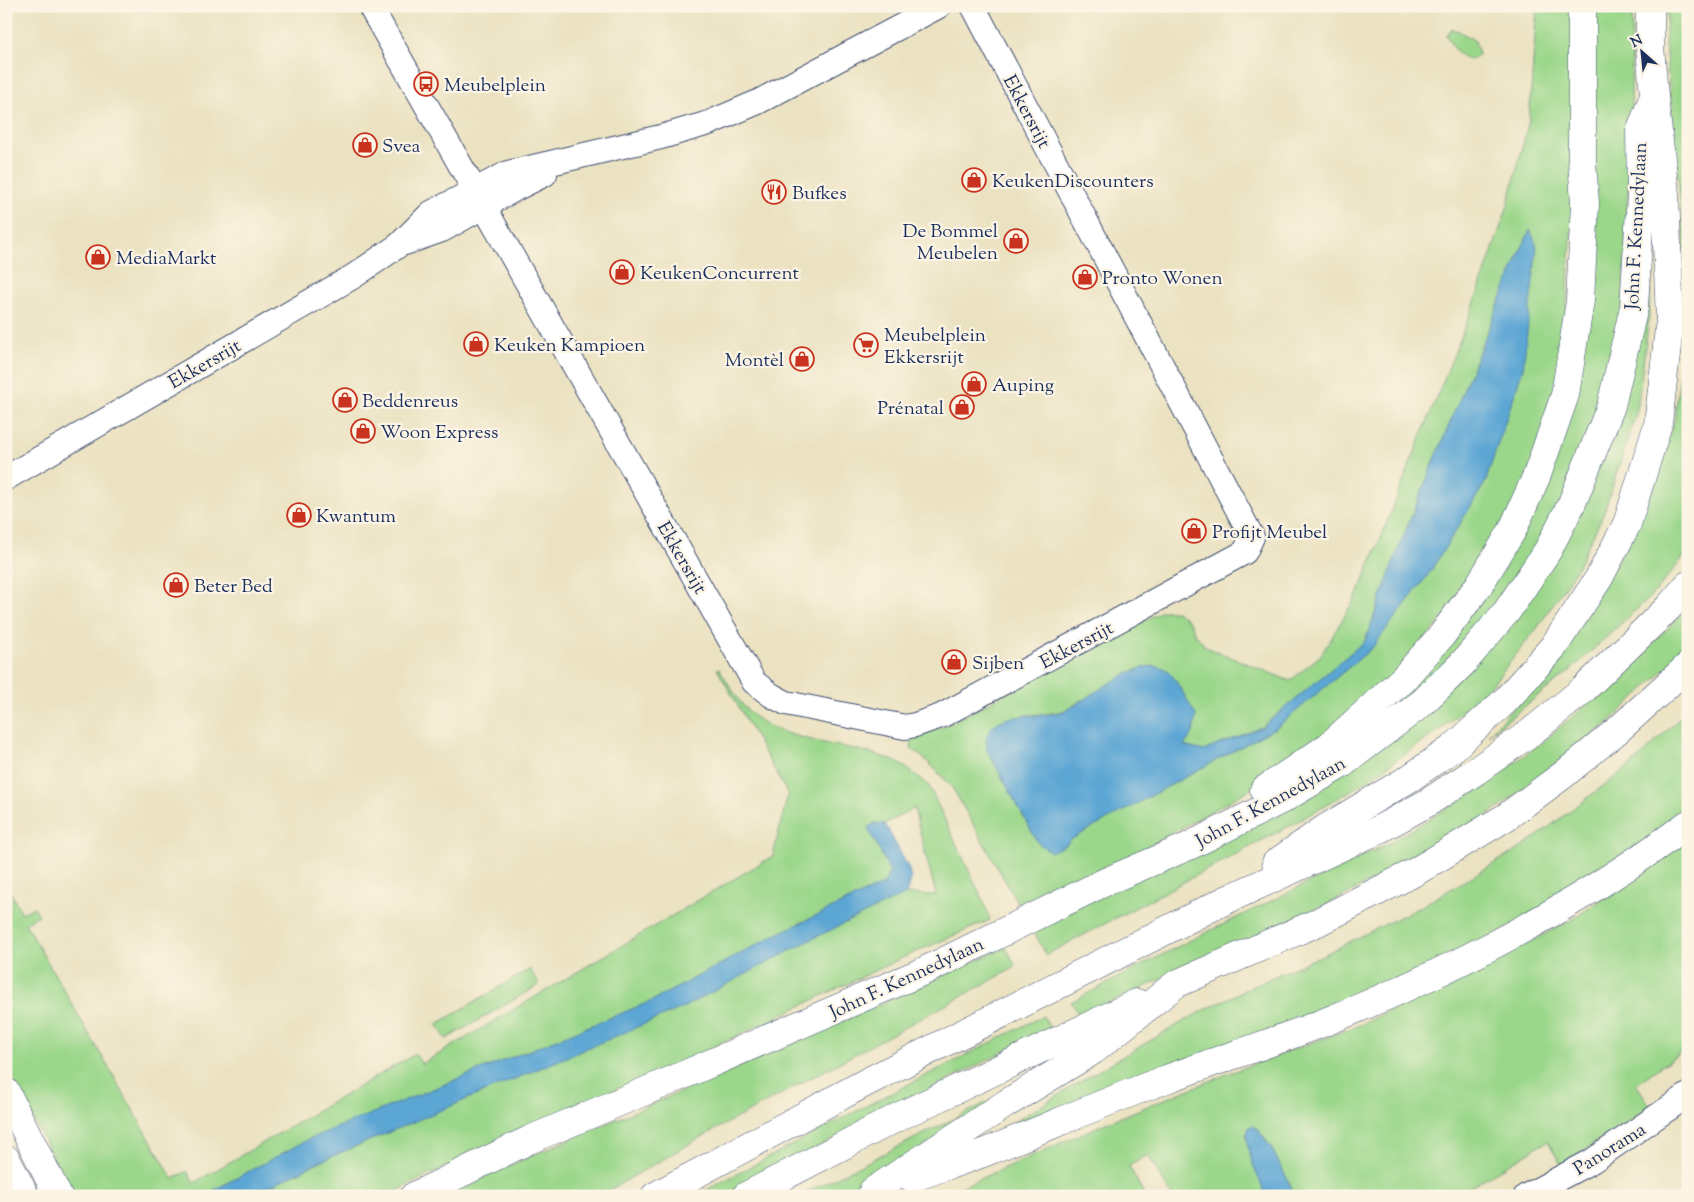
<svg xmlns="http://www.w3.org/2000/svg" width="1694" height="1202" viewBox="0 0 1694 1202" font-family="'Sorts Mill Goudy',serif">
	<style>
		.green { fill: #9bd78b; stroke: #5b8374; fill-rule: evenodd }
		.water { fill: #5ca6d4; stroke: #3c6a99 }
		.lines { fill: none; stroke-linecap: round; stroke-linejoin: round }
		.minor-casing { stroke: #3a4a6d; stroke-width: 26 }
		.major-casing { stroke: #3a4a6d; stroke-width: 29 }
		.highway-casing { stroke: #3a4a6d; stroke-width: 29 }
		.minor { stroke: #fff; stroke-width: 24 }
		.major { stroke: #fff; stroke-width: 28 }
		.highway { stroke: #fff; stroke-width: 28 }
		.labels { text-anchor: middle; stroke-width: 4.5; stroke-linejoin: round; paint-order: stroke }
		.poi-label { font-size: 19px; fill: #1b2f5e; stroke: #fcf5e5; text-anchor: start }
		.street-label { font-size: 19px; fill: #1b2f5e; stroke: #fcf5e5 }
	</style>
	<rect width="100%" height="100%" fill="#fcf5e5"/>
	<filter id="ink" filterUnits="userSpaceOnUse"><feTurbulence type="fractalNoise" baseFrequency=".02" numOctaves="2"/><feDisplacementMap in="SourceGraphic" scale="10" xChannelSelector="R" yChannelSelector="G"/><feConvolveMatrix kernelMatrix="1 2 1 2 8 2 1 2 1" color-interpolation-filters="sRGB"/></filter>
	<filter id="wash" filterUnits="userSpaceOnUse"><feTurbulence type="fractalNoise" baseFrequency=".0096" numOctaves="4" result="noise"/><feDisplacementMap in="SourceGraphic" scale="20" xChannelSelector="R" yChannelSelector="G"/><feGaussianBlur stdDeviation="1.12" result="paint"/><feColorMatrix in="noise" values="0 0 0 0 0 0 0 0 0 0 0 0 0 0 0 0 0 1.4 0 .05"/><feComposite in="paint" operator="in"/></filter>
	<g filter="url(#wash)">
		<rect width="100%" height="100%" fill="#ebe2c1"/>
		<g class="green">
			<path d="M1537,6H1576L1577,156L1561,387L1531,473L1473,580L1398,674L1270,778L1123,861L1020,907L952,787L927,761L911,748L913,734L943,727L1162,611H1176L1189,621L1195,634L1206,647L1290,681L1321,655L1359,592L1476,299L1508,205L1529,120ZM1530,231L1523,368L1485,483L1430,572L1372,648L1277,727L1070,840L1066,845L1038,843L987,750L995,724L1026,715L1046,714L1063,711L1137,669L1184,746L1203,751L1262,727L1365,641L1401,542L1521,250Z"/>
			<path d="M1587,6H1632L1631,121L1623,308L1603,398L1569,492L1505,601L1418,699L1333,750L1447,640L1571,391Z"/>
			<path d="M1668,6H1688V552L1655,592L1570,671L1488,735L1561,656L1636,529L1674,421L1687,320L1688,279L1665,45Z"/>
			<path d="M1451,29L1459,31L1475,41L1479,54L1474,59C1459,60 1453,46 1446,35Z"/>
			<path d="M1651,198L1654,249L1651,272L1649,317L1637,411L1603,515L1577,568L1538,627L1490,687L1441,729L1359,786L1295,823L1046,955L1034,932L1426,708L1582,500Z"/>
			<path d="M1688,607V648L1608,723L1499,808L1398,868L1306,915L1079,1016L1071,1002L1177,947L1387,844L1484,786L1541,743L1594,699L1679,617Z"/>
			<path d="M719,668C729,684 739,705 755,717C788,743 852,744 892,760C906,766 918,777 929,786L984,903L990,920L904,957L703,1052L515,1133L386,1196H249L321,1161L682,1008L814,938L906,894L936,895L914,808L885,824L875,823L868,828L890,871L884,884L775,935L652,1001L311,1138L203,1196H73L6,1067V885L22,913L34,907L39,915L25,923L173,1179L187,1171L194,1183L415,1054L422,1064L773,856L788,794L717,669Z"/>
			<path d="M1688,710V810L1560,898L1459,955L1008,1133L1005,1128L1106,1066L1195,1015L1248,988L1325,954L1420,907L1524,846L1636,761Z"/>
			<path d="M1688,839V1047L1636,1084L1651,1107L1561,1165L1548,1141L1464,1191L1466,1196H1295C1286,1177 1269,1137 1253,1126L1246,1134L1249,1151L1266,1196H1172L1148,1155L1129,1166L1145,1196H941L1106,1123L1227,1074L1360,1025L1467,975L1575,918Z"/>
			<path d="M1006,947L1016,967L700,1138L599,1196H443L531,1156L810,1036Z"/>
			<path d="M530,969L539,985L446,1039L437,1024Z"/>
			<path d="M1043,1016L1050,1028L722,1196H695L870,1104Z"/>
			<path d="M1002,1095L849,1196H799Z"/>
		</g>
		<g class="water">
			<path d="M1530,230L1537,246L1523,368L1485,483L1430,572L1372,648L1277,727L1070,840L1066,845L1051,852L1038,843L987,750C987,746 985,739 987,735C998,708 1041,720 1064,711C1088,701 1146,649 1169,672C1177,680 1189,704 1196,715L1193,733L1184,746L1203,751L1262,727L1365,641L1401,542L1521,250Z"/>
			<path d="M875,823L885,824L909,869L911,880L906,894L814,938L682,1008L321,1161L249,1196H203L311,1138L652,1001L775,935L884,884L890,871L868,828Z"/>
			<path d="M1253,1126C1269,1137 1286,1177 1295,1196H1266C1259,1177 1241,1146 1249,1127Z"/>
		</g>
	</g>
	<g filter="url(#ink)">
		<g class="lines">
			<g class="minor-casing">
				<g id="minor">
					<path d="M370,6L754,682L771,695L786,703L905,727L915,725L941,716L1245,552L1252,537L973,6"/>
					<path d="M405,243L442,230L517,188L545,174"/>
					<path d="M6,478L354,276L399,245L431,213L508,173L661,137L709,123L758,102L939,6"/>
					<path d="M1526,1196L1592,1161L1688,1095"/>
				</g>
			</g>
			<g class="major-casing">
				<path id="major" d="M6,1092L58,1196"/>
			</g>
			<g class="highway-casing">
				<g id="highway">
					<path d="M1264,790L1329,746L1403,679L1442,635L1479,585L1512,531L1537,475L1565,395L1580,301L1585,203L1582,160V6"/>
					<path d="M1276,863L1326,828L1410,778L1453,748L1506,700L1554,646L1599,578L1627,524L1658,424L1670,320L1665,194L1654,96L1650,46V6"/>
					<path d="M6,1159L25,1196"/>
					<path d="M912,1178C939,1168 966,1160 993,1149C1050,1126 1107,1101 1164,1080C1219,1059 1276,1042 1330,1020C1456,969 1579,905 1688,824"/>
					<path d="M873,1191L1007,1103L1094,1050L1176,984L1316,923L1415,872L1506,817L1563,775L1619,729L1688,666"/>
					<path d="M414,1196L529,1140L672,1080L924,971L1105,882L1189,846L1283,799L1342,764L1422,703L1463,663L1507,611L1548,550L1572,503L1611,406L1634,307L1641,194L1640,132L1654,96"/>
					<path d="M655,1196L865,1083L1224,901L1378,830L1427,803L1476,771L1531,732L1583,690L1668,608L1688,585"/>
					<path d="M746,1196L898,1117L1137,1003"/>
				</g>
			</g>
			<use href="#minor" class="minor"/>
			<use href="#major" class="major"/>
			<use href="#highway" class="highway"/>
		</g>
	</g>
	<defs>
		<g id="bus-ring" transform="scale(1.25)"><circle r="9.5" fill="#fcf5e5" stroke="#c8321e" stroke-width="1.5"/><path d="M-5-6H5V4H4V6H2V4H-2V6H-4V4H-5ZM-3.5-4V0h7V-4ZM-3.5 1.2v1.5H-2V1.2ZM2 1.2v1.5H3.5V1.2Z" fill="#c8321e"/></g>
		<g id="shop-ring" transform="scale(1.25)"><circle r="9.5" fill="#fcf5e5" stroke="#c8321e" stroke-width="1.5"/><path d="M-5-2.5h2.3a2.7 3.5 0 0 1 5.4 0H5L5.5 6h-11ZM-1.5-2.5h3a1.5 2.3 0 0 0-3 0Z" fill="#c8321e"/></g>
		<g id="restaurant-ring" transform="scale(1.25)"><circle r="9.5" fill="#fcf5e5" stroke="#c8321e" stroke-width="1.5"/><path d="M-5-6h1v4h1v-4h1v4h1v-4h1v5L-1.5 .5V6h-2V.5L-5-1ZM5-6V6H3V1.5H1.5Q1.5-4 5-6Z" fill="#c8321e"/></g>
		<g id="supermarket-ring" transform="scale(1.25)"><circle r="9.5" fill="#fcf5e5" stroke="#c8321e" stroke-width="1.5"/><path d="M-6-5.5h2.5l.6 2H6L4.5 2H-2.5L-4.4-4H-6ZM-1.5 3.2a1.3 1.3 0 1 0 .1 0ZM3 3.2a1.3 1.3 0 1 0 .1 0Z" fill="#c8321e"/></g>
	</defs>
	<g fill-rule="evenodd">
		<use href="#bus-ring" x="426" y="84"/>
		<use href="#shop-ring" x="365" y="145"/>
		<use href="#shop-ring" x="974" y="180"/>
		<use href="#restaurant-ring" x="774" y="192"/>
		<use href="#shop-ring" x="1016" y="241"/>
		<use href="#shop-ring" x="98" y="257"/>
		<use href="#shop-ring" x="622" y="272"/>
		<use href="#shop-ring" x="1085" y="277"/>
		<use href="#shop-ring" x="476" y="344"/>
		<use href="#supermarket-ring" x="866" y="345"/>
		<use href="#shop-ring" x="802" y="359"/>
		<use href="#shop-ring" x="974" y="384"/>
		<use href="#shop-ring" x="345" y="400"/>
		<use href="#shop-ring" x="962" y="407"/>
		<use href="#shop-ring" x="363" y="431"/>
		<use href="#shop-ring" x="299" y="515"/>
		<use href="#shop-ring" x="1194" y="531"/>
		<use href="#shop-ring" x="176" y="585"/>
		<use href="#shop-ring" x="954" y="662"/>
	</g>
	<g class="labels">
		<g class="poi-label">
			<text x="444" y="91">Meubelplein</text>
			<text x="382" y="152">Svea</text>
			<text x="992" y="187">KeukenDiscounters</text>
			<text x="792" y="199">Bufkes</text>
			<text x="998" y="237" text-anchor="end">De Bommel<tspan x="998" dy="22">Meubelen</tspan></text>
			<text x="116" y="264">MediaMarkt</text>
			<text x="640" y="279">KeukenConcurrent</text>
			<text x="1102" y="284">Pronto Wonen</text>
			<text x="884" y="341">Meubelplein<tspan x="884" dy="22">Ekkersrijt</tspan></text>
			<text x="494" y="351">Keuken Kampioen</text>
			<text x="784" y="366" text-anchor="end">Montèl</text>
			<text x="992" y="391">Auping</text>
			<text x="362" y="407">Beddenreus</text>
			<text x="944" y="414" text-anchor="end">Prénatal</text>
			<text x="380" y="438">Woon Express</text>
			<text x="316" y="522">Kwantum</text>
			<text x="1212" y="538">Profijt Meubel</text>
			<text x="194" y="592">Beter Bed</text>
			<text x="972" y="669">Sijben</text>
		</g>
		<g class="street-label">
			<text transform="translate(1028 111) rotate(62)" y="7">Ekkersrijt</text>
			<text transform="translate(1635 226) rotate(-87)" y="7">John F. Kennedylaan</text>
			<text transform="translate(204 363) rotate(-30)" y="7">Ekkersrijt</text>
			<text transform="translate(683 557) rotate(60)" y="7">Ekkersrijt</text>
			<text transform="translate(1076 644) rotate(-28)" y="7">Ekkersrijt</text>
			<text transform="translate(1270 801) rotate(-29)" y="7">John F. Kennedylaan</text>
			<text transform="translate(906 977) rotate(-25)" y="7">John F. Kennedylaan</text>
			<text transform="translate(1609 1148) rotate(-32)" y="7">Panorama</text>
		</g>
	</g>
	<rect width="1694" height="1202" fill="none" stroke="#fcf5e5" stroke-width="25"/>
	<g transform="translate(1642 52) rotate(333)" stroke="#fcf5e5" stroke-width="4" paint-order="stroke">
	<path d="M0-4L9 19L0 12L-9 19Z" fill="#1b2f5e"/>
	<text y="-8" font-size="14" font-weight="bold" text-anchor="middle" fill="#1b2f5e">N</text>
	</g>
</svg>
